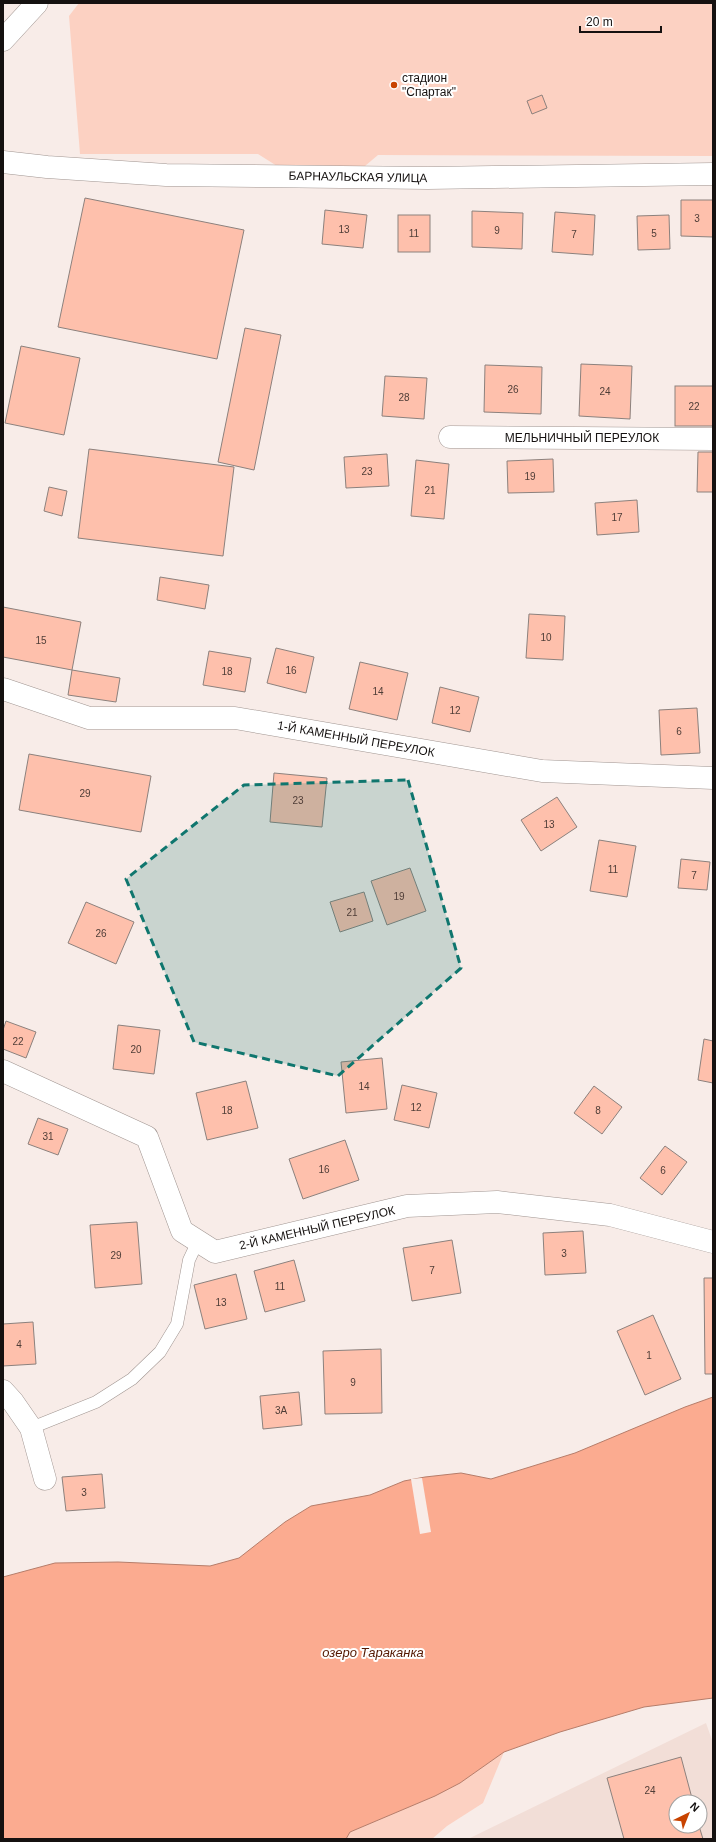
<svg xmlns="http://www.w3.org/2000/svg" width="716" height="1842" viewBox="0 0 716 1842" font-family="Helvetica,sans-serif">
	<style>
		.built { fill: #f2ded7; fill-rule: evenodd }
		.green { fill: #fcd1c2 }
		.water { fill: #fbab90; stroke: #b67d6a }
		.pier { fill: #f8ece8 }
		.building { fill: #fec0ac; stroke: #8c817d }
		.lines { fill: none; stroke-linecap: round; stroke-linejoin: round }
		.lane-casing { stroke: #a09591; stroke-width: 13 }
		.street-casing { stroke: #a09591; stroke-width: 23 }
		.secondary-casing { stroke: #a09591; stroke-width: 23 }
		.lane { stroke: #fff; stroke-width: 12 }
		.street { stroke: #fff; stroke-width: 22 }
		.secondary { stroke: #fff; stroke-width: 22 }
		.marked { fill: #0f766e; fill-opacity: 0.2; stroke: #0f766e; stroke-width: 3; stroke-dasharray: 8 5; stroke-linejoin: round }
		.poi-dot { fill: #c84300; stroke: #fff; stroke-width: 1.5 }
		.labels { text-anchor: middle; stroke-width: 4; stroke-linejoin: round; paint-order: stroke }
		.number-label { font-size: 10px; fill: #4f3d37 }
		.poi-label { font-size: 12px; fill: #151110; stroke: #fff; text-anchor: start }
		.street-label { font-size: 12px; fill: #151110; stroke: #fff }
		.water-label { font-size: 13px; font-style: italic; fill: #551902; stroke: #fff }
	</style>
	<rect width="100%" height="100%" fill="#f8ece8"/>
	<path class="built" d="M706,1723L713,1743V1839H468ZM676,1802H700V1826H676Z"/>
	<g class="green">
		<path d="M79,3H713V156L378,155L365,166H277L258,154H80L69,16Z"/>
		<path d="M504,1752L483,1803L447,1826L432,1839H346L350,1832L435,1796L460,1783Z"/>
	</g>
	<path class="water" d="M713,1397V1698L644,1707L560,1732L504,1752L460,1783L435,1796L350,1832L346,1839H3V1577L55,1563L118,1562L210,1566L239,1558L285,1522L311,1506L370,1495L404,1481L425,1477L461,1473L491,1479L575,1453L685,1407Z"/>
	<path class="pier" d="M422,1478L431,1532L420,1534L411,1479Z"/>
	<g class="building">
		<path d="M542,95L547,108L532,114L527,101Z"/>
		<path d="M85,198L244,230L217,359L58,327Z"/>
		<path d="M681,200H713V237L681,236Z"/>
		<path d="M325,210L367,215L363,248L322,244Z"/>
		<path d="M472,211L523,213L522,249L472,247Z"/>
		<path d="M555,212L595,215L593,255L552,252Z"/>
		<rect x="398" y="215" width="32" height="37"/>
		<path d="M669,215L670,249L638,250L637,216Z"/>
		<path d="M245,328L281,335L254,470L218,462Z"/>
		<path d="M21,346L80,358L64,435L5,423Z"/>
		<path d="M581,364L632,366L630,419L579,416Z"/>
		<path d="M485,365L542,367L541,414L484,412Z"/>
		<path d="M385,376L427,378L424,419L382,416Z"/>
		<rect x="675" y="386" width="38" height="40"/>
		<path d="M89,449L234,467L223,556L78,538Z"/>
		<path d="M698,452H713V492H697Z"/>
		<path d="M387,454L389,486L346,488L344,457Z"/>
		<path d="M553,459L554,492L508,493L507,461Z"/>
		<path d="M416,460L449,464L444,519L411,516Z"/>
		<path d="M49,487L67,491L62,516L44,511Z"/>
		<path d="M637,500L639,532L597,535L595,503Z"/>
		<path d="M160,577L209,585L205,609L157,600Z"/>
		<path d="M3,607L81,622L72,670L3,657Z"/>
		<path d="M529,614L565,616L563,660L526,658Z"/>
		<path d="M276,648L314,657L306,693L267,683Z"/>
		<path d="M209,651L251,658L245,692L203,685Z"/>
		<path d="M360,662L408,673L397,720L349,709Z"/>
		<path d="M72,670L120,678L116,702L68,695Z"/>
		<path d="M440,687L479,697L470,732L432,723Z"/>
		<path d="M697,708L700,753L661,755L659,710Z"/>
		<path d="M29,754L151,776L141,832L19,810Z"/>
		<path d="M274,773L327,778L322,827L270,822Z"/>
		<path d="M557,797L577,827L541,851L521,820Z"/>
		<path d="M599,840L636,846L627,897L590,891Z"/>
		<path d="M681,859L710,862L707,890L678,888Z"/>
		<path d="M410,868L426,911L387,925L371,881Z"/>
		<path d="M364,892L373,921L340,932L330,902Z"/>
		<path d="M86,902L134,922L116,964L68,943Z"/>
		<path d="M6,1021L36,1032L26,1058L3,1049V1030Z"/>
		<path d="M118,1025L160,1030L154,1074L113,1069Z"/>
		<path d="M704,1039L713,1041V1083L698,1080Z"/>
		<path d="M382,1058L387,1109L346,1113L341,1062Z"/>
		<path d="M246,1081L258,1128L207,1140L196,1093Z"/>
		<path d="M402,1085L437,1093L429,1128L394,1120Z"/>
		<path d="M594,1086L622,1107L602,1134L574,1113Z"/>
		<path d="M38,1118L68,1129L58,1155L28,1144Z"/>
		<path d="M345,1140L359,1180L303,1199L289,1159Z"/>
		<path d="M665,1146L687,1162L662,1195L640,1178Z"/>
		<path d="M137,1222L142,1284L95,1288L90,1225Z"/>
		<path d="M583,1231L586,1273L545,1275L543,1233Z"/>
		<path d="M452,1240L461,1293L412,1301L403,1248Z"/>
		<path d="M294,1260L305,1301L265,1312L254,1271Z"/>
		<path d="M236,1274L247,1319L205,1329L194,1285Z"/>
		<path d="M704,1278H713V1374H705Z"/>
		<path d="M653,1315L681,1379L645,1395L617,1331Z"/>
		<path d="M33,1322L36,1364L3,1366V1324Z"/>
		<path d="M381,1349L382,1413L325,1414L323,1351Z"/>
		<path d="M299,1392L302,1425L263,1429L260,1396Z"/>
		<path d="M102,1474L105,1508L66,1511L62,1477Z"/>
		<path d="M681,1757L693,1802H676V1826H699L703,1839H624L607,1778Z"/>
	</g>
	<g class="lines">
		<g class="lane-casing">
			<path id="lane" d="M31,1428L96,1402L132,1379L160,1352L177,1324L189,1260L198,1241"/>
		</g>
		<g class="street-casing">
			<g id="street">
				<path d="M3,162L47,167L166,175L428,178L713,174"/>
				<path d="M450,437L713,439"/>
				<path d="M3,689L89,718H235L542,771L713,778"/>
				<path d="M3,1071L147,1137L182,1231L215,1252L407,1206L497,1202L610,1215L713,1242"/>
				<path d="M3,1391L13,1402L31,1428L45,1479"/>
			</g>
		</g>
		<g class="secondary-casing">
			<path id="secondary" d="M3,40L37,3"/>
		</g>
		<use href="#lane" class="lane"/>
		<use href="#street" class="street"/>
		<use href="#secondary" class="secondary"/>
	</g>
	<path class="marked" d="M408,780L461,968L338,1076L194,1042L126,879L244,785Z"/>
	<circle class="poi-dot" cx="394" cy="85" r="4"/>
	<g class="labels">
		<g class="number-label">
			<text x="697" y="222">3</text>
			<text x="344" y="233">13</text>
			<text x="497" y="234">9</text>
			<text x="414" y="237">11</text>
			<text x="654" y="237">5</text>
			<text x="574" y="238">7</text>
			<text x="513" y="393">26</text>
			<text x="605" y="395">24</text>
			<text x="404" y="401">28</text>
			<text x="694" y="410">22</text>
			<text x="367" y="475">23</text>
			<text x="530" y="480">19</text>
			<text x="430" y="494">21</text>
			<text x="617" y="521">17</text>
			<text x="546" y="641">10</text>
			<text x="41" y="644">15</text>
			<text x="291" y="674">16</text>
			<text x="227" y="675">18</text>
			<text x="378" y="695">14</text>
			<text x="455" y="714">12</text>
			<text x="679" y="735">6</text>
			<text x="85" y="797">29</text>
			<text x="298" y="804">23</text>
			<text x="549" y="828">13</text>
			<text x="613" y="873">11</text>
			<text x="694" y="879">7</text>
			<text x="399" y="900">19</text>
			<text x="352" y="916">21</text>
			<text x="101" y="937">26</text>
			<text x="18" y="1045">22</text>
			<text x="136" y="1053">20</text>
			<text x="364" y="1090">14</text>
			<text x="416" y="1111">12</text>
			<text x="227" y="1114">18</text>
			<text x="598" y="1114">8</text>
			<text x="48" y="1140">31</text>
			<text x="324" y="1173">16</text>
			<text x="663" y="1174">6</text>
			<text x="564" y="1257">3</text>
			<text x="116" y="1259">29</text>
			<text x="432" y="1274">7</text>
			<text x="280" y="1290">11</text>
			<text x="221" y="1306">13</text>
			<text x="19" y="1348">4</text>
			<text x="649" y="1359">1</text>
			<text x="353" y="1386">9</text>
			<text x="281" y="1414">3А</text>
			<text x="84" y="1496">3</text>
			<text x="650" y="1794">24</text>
		</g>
		<g class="poi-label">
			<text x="402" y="82">стадион<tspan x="402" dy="14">"Спартак"</tspan></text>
		</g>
		<g class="street-label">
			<text transform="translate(358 177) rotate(1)" y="4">БАРНАУЛЬСКАЯ УЛИЦА</text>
			<text x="582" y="442">МЕЛЬНИЧНЫЙ ПЕРЕУЛОК</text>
			<text transform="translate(356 739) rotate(10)" y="4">1-Й КАМЕННЫЙ ПЕРЕУЛОК</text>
			<text transform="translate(317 1228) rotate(-13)" y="4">2-Й КАМЕННЫЙ ПЕРЕУЛОК</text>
		</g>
		<g class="water-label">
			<text x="373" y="1657">озеро Тараканка</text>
		</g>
	</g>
	<rect width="716" height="1842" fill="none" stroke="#151110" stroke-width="8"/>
	<g transform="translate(688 1814) rotate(43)"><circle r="19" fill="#ffffff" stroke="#a1a09f"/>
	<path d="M0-3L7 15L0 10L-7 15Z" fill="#c84300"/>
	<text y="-6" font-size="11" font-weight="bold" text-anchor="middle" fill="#151110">N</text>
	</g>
	<path d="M580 26v6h81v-6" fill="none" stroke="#151110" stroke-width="2"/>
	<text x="586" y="26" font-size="12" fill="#151110" stroke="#ffffff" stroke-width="3" paint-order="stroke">20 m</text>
</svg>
